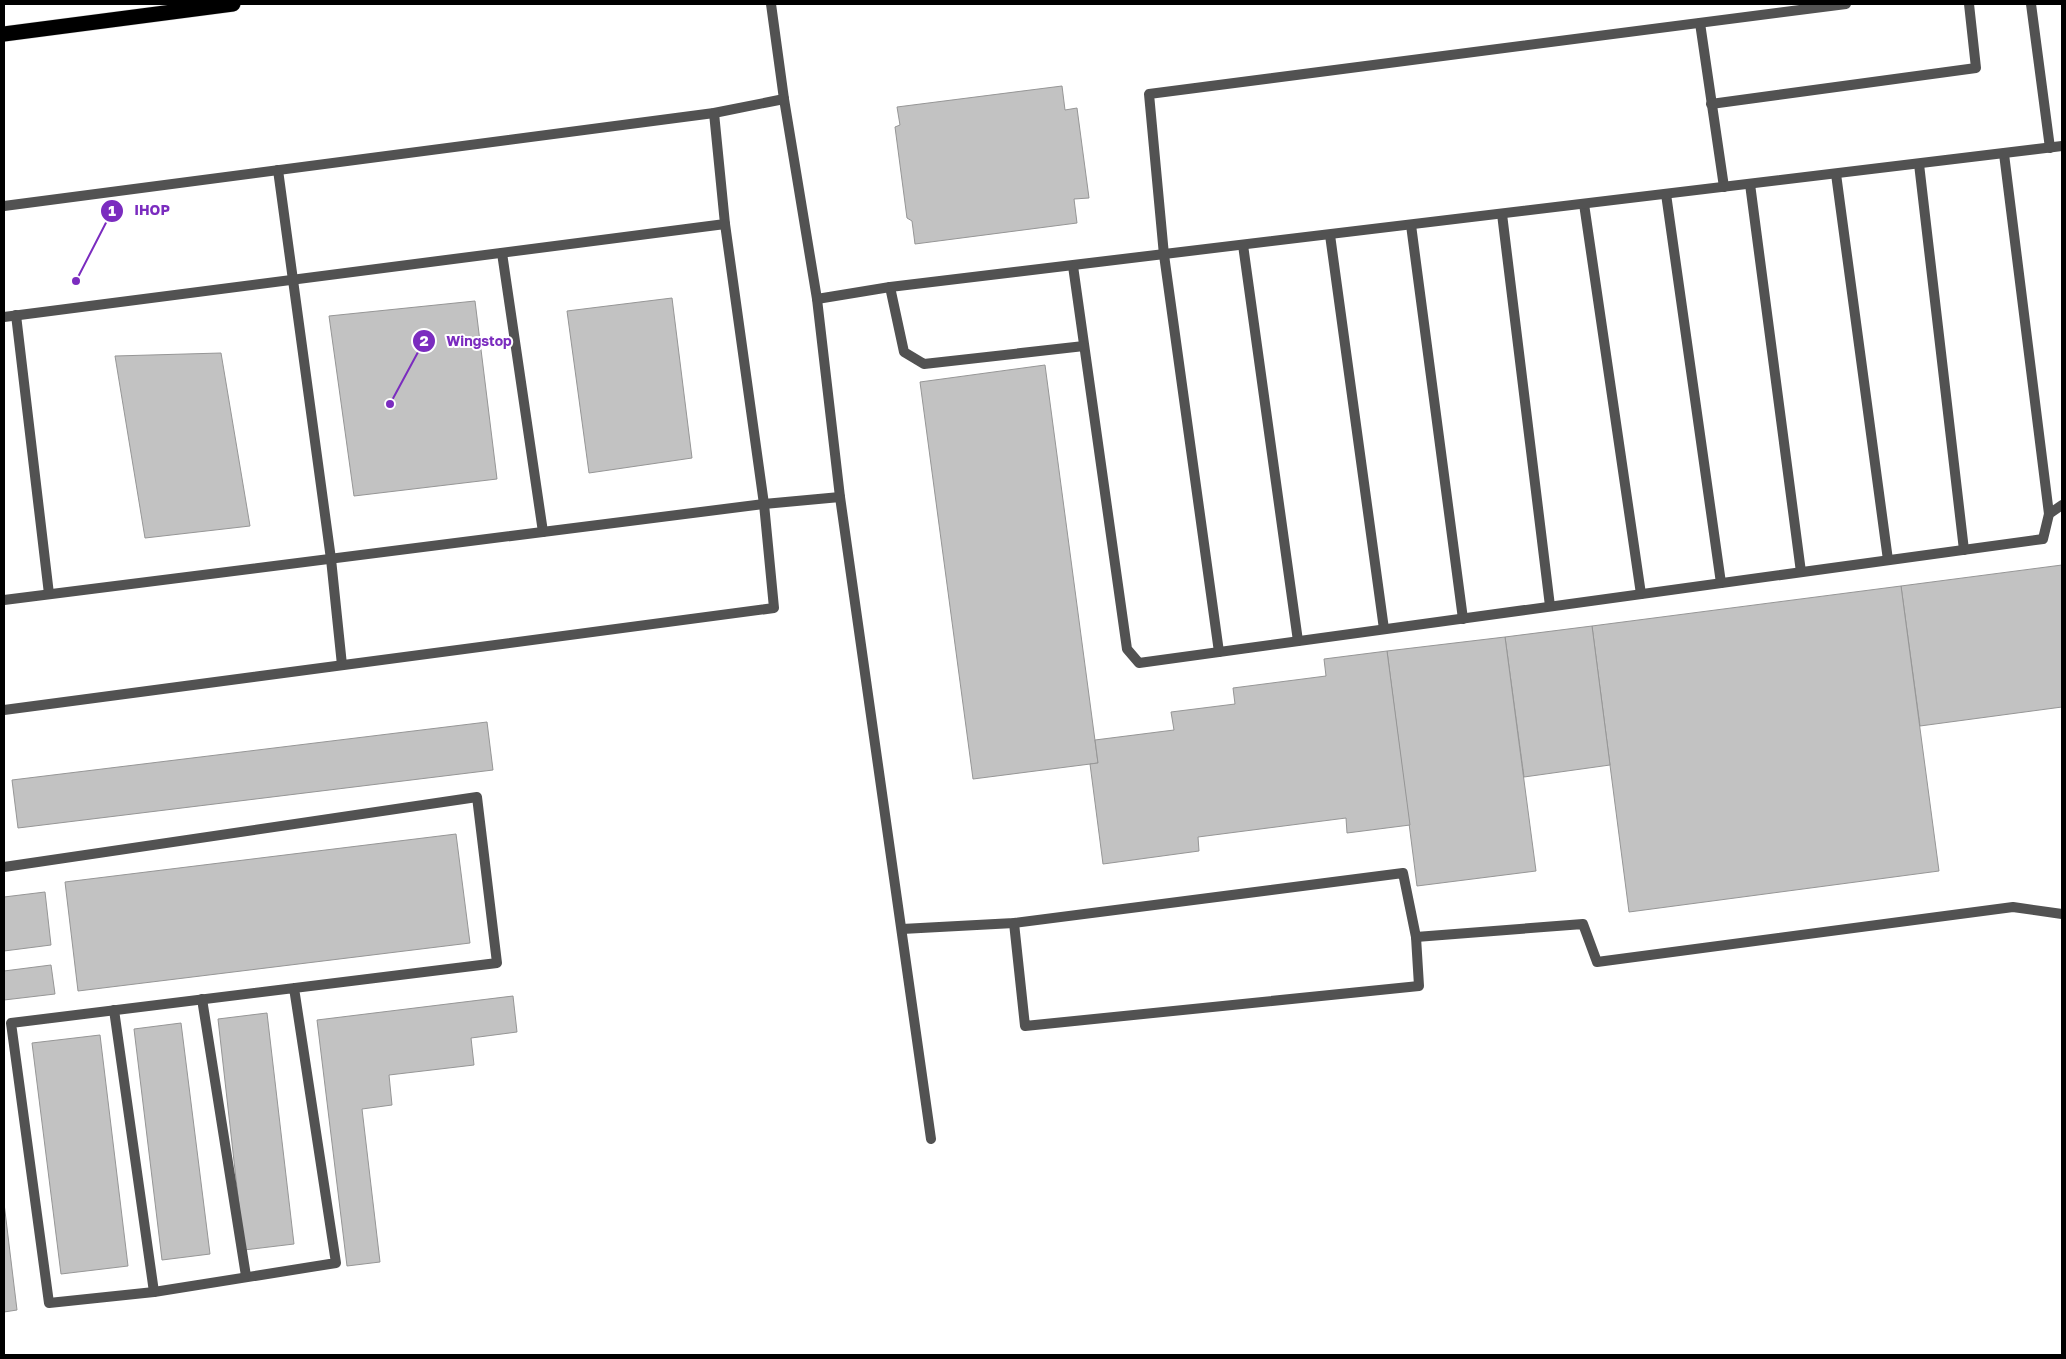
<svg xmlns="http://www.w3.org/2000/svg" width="2066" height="1359" viewBox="0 0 2066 1359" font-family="'Golos Text',sans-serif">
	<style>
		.building { fill: #c2c2c2; stroke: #969696 }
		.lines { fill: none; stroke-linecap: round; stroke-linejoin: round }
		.highway-casing { stroke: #dbdbdb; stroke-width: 16 }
		.lane { stroke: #525252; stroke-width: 10 }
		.highway { stroke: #000; stroke-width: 15 }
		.leader { fill: none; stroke: #7b2cbf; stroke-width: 2 }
		.callout-dot { fill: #7b2cbf; stroke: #fff; stroke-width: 2 }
		.mark-label { font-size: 15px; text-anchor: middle; font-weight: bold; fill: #fff }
		.callout-label { font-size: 14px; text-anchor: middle; font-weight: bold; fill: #7b2cbf; stroke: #fff; stroke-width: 4; stroke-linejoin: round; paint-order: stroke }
	</style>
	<rect width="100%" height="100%" fill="#fff"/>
	<g class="building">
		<path d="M1062,86L1065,110L1077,108L1089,198L1074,199L1077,223L915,244L912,221L907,218L895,127L900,125L897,107Z"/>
		<path d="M672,298L692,458L589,473L567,311Z"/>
		<path d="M475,301L497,479L354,496L329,316Z"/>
		<path d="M221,353L250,526L145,538L115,356Z"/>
		<path d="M1045,365L1098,763L973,779L920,382Z"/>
		<path d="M2062,565V707L1920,726L1901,586Z"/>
		<path d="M1901,586L1939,871L1629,912L1592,626Z"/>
		<path d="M1592,626L1610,765L1524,777L1505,637Z"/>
		<path d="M1505,637L1536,871L1417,886L1387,651Z"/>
		<path d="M1387,651L1410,825L1347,833L1346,818L1198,837L1199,851L1103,864L1090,764L1098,763L1095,740L1174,730L1171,712L1235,704L1233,688L1326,676L1324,659Z"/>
		<path d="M487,722L493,770L18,828L12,780Z"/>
		<path d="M456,834L470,943L78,991L65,882Z"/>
		<path d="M45,892L51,945L4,951V897Z"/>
		<path d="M51,965L55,994L4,1000V971Z"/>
		<path d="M513,996L517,1032L471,1038L474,1065L389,1075L392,1105L362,1109L380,1262L347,1266L317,1020Z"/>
		<path d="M267,1013L294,1244L244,1250L218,1019Z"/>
		<path d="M181,1023L210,1254L162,1260L134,1029Z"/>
		<path d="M100,1035L128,1266L61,1274L32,1043Z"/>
		<path d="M4,1203L17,1310L4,1312Z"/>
	</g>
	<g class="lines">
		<g class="highway-casing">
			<path id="highway" d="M4,34L233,4"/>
		</g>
		<g class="lane">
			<path d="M771,4L784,99L817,299L840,497L931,1139"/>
			<path d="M2031,4L2050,148"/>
			<path d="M1700,23L1724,187"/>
			<path d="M1711,104L1976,68L1969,4"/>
			<path d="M2004,154L2049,514"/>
			<path d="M1919,164L1964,550"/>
			<path d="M278,170L331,559L342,665"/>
			<path d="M1836,174L1888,560"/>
			<path d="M1750,184L1801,572"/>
			<path d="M1666,194L1721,583"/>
			<path d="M1584,204L1641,594"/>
			<path d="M4,206L714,113L784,99"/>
			<path d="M1502,214L1550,606"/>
			<path d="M1411,225L1463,619"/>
			<path d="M1330,235L1384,629"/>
			<path d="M1243,245L1298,641"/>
			<path d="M502,253L543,532"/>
			<path d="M1073,266L1127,649L1139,663L2043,539L2049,514L2062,505"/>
			<path d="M890,287L904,352L924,364L1084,346"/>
			<path d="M817,299L890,287L2062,146"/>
			<path d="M16,315L49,594"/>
			<path d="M4,317L725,224L714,113"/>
			<path d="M4,600L764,504L840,497"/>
			<path d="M1219,652L1164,255L1149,94L1846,4"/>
			<path d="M4,710L774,608L764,504L725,224"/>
			<path d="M4,867L477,797L497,963L11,1023L49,1303L154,1292L336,1263L294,988"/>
			<path d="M1014,923L1025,1026L1419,986L1416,937"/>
			<path d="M902,929L1014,923L1403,873L1416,937L1583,924L1597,962L2013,907L2062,914"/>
			<path d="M202,999L246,1276"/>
			<path d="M114,1010L154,1292"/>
		</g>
		<use href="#highway" class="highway"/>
	</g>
	<path class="leader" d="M76 281L112 211M390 404L424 341"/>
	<g class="callout-dot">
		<circle cx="76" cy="281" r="5"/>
		<circle cx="390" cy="404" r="5"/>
		<circle cx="112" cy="211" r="12"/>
		<circle cx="424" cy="341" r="12"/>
	</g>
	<g class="mark-label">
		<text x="112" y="216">1</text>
		<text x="424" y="346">2</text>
	</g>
	<g class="callout-label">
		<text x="152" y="215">IHOP</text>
		<text x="479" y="346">Wingstop</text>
	</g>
	<rect width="2066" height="1359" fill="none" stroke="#000000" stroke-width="10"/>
</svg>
